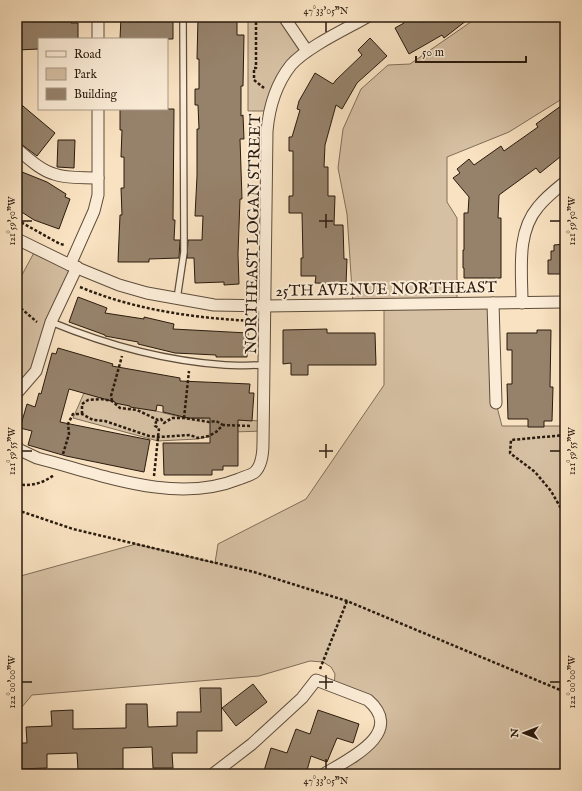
<svg xmlns="http://www.w3.org/2000/svg" width="582" height="791" viewBox="0 0 582 791" font-family="'IM FELL English',serif">
	<style>
		.green { fill: #d6c0a3; stroke: #806e58 }
		.building { fill: #96826b; stroke: #2a1b0e }
		.lines { fill: none; stroke-linecap: round; stroke-linejoin: round }
		.service-casing { stroke: #5e4d3b; stroke-width: 8 }
		.minor-casing { stroke: #5e4d3b; stroke-width: 13 }
		.path { stroke: #2a1b0e; stroke-width: 2.5; stroke-dasharray: 3 2; stroke-linecap: butt }
		.service { stroke: #fbecd7; stroke-width: 5.5 }
		.minor { stroke: #fbecd7; stroke-width: 11 }
		.ticks { fill: none; stroke: #2a1b0e; stroke-width: 1.5 }
		.labels { text-anchor: middle; stroke-width: 4; stroke-linejoin: round; paint-order: stroke }
		.street-label { font-size: 16px; fill: #2a1b0e; stroke: #fbecd7 }
		.neatline { fill: none; stroke: #2a1b0e; stroke-width: 1.5 }
		.ticks-label { font-size: 10px; text-anchor: middle; fill: #2a1b0e }
	</style>
	<rect width="100%" height="100%" fill="#f9e2c1"/>
	<filter id="stains"><feTurbulence type="fractalNoise" baseFrequency=".005" numOctaves="4"/><feColorMatrix values="0 0 0 0 .2 0 0 0 0 .09 0 0 0 0 .02 0 0 0 .5 -.17"/></filter>
	<radialGradient id="worn" r=".72"><stop offset=".6" stop-color="#630" stop-opacity="0"/><stop offset="1" stop-color="#630" stop-opacity=".3"/></radialGradient>
	<g class="green">
		<path d="M248,17H284L307,51L292,64L269,111H248Z"/>
		<path d="M478,17H565V97L509,132L447,157V202L457,218V303H493L496,403L502,426H565V774H324L376,738L375,706L334,686L335,674L331,667L323,662L310,661L259,676L32,695L17,713V577L136,544L215,563L218,544L306,499L384,385V305H353L347,214L338,168L343,129L361,89L388,65L410,64Z"/>
		<path d="M36,249L77,267L27,381L17,384V284Z"/>
		<path d="M84,393L184,418L264,421V431L233,432L197,439L158,441L73,418Z"/>
	</g>
	<g class="building">
		<path d="M17,17H71V23H78V39H39V49L17,50Z"/>
		<path d="M121,17H173V39H120Z"/>
		<path d="M198,17H237V35H244L243,86H241V116L243,115L244,139H240L242,199H240L238,254L239,284L224,285V282L195,283L194,258H187L188,240H202L203,216H195L197,176V129H199L198,105H195V89H199V59H197Z"/>
		<path d="M401,17H471L444,38L442,35L409,54L395,28L404,23Z"/>
		<path d="M370,38L387,56L357,83L342,109L336,105L325,145L324,167H328V196H335L334,225H343L344,259H347L346,284L315,283L316,276H301V258H303L302,213H289V196H293V151H289V137H292L300,110L297,109L299,101L315,73L333,84L336,80L362,55L358,50Z"/>
		<path d="M17,101L55,133L37,156L21,144L17,142Z"/>
		<path d="M565,103V153L540,173L536,168L499,195L498,218H501V278H464V268H463V250H464V213H468L469,197L453,178L460,173L457,169L469,159L474,165L501,146L504,151L538,127L536,124Z"/>
		<path d="M120,109H174L173,220H175L174,240H180L179,258L149,259V262H118L120,215H122L121,188H124V157H121L122,130H120Z"/>
		<path d="M58,140H75L74,168L57,167Z"/>
		<path d="M17,170L47,182L66,194L65,197L70,199L59,229L34,220L17,209Z"/>
		<path d="M565,244V274H548V260H551V251H554V245Z"/>
		<path d="M78,297L107,308L105,313L144,319V317L174,324L173,329L248,333L247,357H216V355L175,353L138,344V342L105,336V335L69,322Z"/>
		<path d="M327,329V333H375L376,365H308V375H291V363L283,364V330Z"/>
		<path d="M537,330H551L550,387H553L552,421H544V427H528V419H508L507,384H512V350H507V333H537Z"/>
		<path d="M58,348L113,364L112,366L180,378V381L250,384L249,393H254L252,421L238,420V466H223V470H212V475H164L163,443H210V418H188L163,412V406L157,405L156,411L130,407V406L115,403V402L69,389L60,422L150,440L144,472L66,456L28,445L32,431L20,428L27,404L35,407L39,393L41,394L52,353L56,354Z"/>
		<path d="M253,684L267,702L236,726L222,708Z"/>
		<path d="M200,688H221L222,731H197V753H172L173,768H153L152,747L123,748V769L78,770L77,753L47,754V768L17,769V743H27L26,727L52,726L51,711L73,710V729L126,728V704H147L148,727L177,726V712H201Z"/>
		<path d="M318,710L359,724L353,743L337,738L327,762L311,756L306,774H263L271,748L287,753L296,729L310,734Z"/>
	</g>
	<g class="lines">
		<g class="service-casing">
			<g id="service">
				<path d="M177,299L184,252L183,17"/>
				<path d="M51,322C107,345 165,361 225,365C238,366 252,365 265,365"/>
			</g>
		</g>
		<g class="minor-casing">
			<g id="minor">
				<path d="M98,17V39"/>
				<path d="M284,17L307,51"/>
				<path d="M17,149C28,158 40,170 54,174C67,179 84,177 98,178"/>
				<path d="M17,239L70,265L119,285L147,293L214,305L265,306L565,302"/>
				<path d="M70,265L94,211L98,195V109"/>
				<path d="M493,303L496,403"/>
				<path d="M522,303C522,271 516,233 538,207C546,197 555,190 565,182"/>
				<path d="M17,393L36,371L51,322L77,267"/>
				<path d="M17,447L20,450L37,458C100,474 175,505 239,479C243,477 252,475 255,472C262,465 263,452 263,443L267,131C269,108 276,84 291,65C307,47 346,29 367,17"/>
				<path d="M213,774L252,744L302,698L316,680L368,700C406,733 349,759 324,774"/>
			</g>
		</g>
		<g class="path">
			<path d="M256,17V68H254V80L264,88"/>
			<path d="M17,220L60,244L65,245"/>
			<path d="M80,287C135,310 194,318 253,321"/>
			<path d="M17,305L37,322"/>
			<path d="M112,401L111,396L122,356"/>
			<path d="M82,414V404L88,400L101,399L112,401L120,408L137,410L158,420L161,419L164,423L172,418H184L209,422L216,421L223,425"/>
			<path d="M184,418L189,371"/>
			<path d="M565,435L511,440L510,453L535,472L551,491L563,512L565,513"/>
			<path d="M63,454L69,434L68,424L73,414H82L93,420L105,421L149,436L159,437L190,435L198,438L209,436L216,432L223,425L251,426"/>
			<path d="M154,476L159,428L155,426L156,422L157,420"/>
			<path d="M17,484C31,487 43,483 54,475"/>
			<path d="M17,510L73,529L254,572L347,601L565,692"/>
			<path d="M320,669L347,601"/>
		</g>
		<use href="#service" class="service"/>
		<use href="#minor" class="minor"/>
	</g>
	<path class="ticks" d="M326,22V32M326,214V228M22,221H32M319,221H333M550,221H560M326,444V458M22,451H32M319,451H333M550,451H560M326,675V689M22,682H32M319,682H333M550,682H560M326,759V769"/>
	<g class="labels">
		<g class="street-label">
			<text transform="translate(252 234) rotate(-89)" y="6">NORTHEAST LOGAN STREET</text>
			<text transform="translate(386 288) rotate(-1)" y="6">25TH AVENUE NORTHEAST</text>
		</g>
	</g>
	<rect width="582" height="791" fill="none" stroke="#f9e2c1" stroke-width="44"/>
	<rect x="38" y="38" width="130" height="72" fill="#fbecd7" stroke="#a79887"/>
	<rect x="46" y="51" width="20" height="6" fill="#fbecd7" stroke="#a79887"/>
	<text x="74" y="58" font-size="12" fill="#2a1b0e">Road</text>
	<rect x="46" y="68" width="20" height="12" fill="#d6c0a3" stroke="#a79887"/>
	<text x="74" y="78" font-size="12" fill="#2a1b0e">Park</text>
	<rect x="46" y="88" width="20" height="12" fill="#96826b" stroke="#a79887"/>
	<text x="74" y="98" font-size="12" fill="#2a1b0e">Building</text>
	<g transform="translate(524 733) rotate(270)" stroke="#fbecd7" stroke-width="3" paint-order="stroke">
	<path d="M0-3L7 15L0 10L-7 15Z" fill="#2a1b0e"/>
	<text y="-6" font-size="11" font-weight="bold" text-anchor="middle" fill="#2a1b0e">N</text>
	</g>
	<path d="M416 56v6h110v-6" fill="none" stroke="#2a1b0e" stroke-width="2"/>
	<text x="422" y="56" font-size="12" fill="#2a1b0e" stroke="#fbecd7" stroke-width="3" paint-order="stroke">50 m</text>
	<rect x="22" y="22" width="538" height="747" class="neatline"/>
	<g class="ticks-label">
		<text x="326" y="14">47°33'05"N</text>
		<text transform="translate(571 221) rotate(-90)" y="4">121°59'50"W</text>
		<text transform="translate(11 221) rotate(-90)" y="4">121°59'50"W</text>
		<text transform="translate(571 451) rotate(-90)" y="4">121°59'55"W</text>
		<text transform="translate(11 451) rotate(-90)" y="4">121°59'55"W</text>
		<text transform="translate(571 682) rotate(-90)" y="4">122°00'00"W</text>
		<text transform="translate(11 682) rotate(-90)" y="4">122°00'00"W</text>
		<text x="326" y="784">47°33'05"N</text>
	</g>
	<rect width="100%" height="100%" filter="url(#stains)"/>
	<rect width="100%" height="100%" fill="url(#worn)"/>
</svg>
